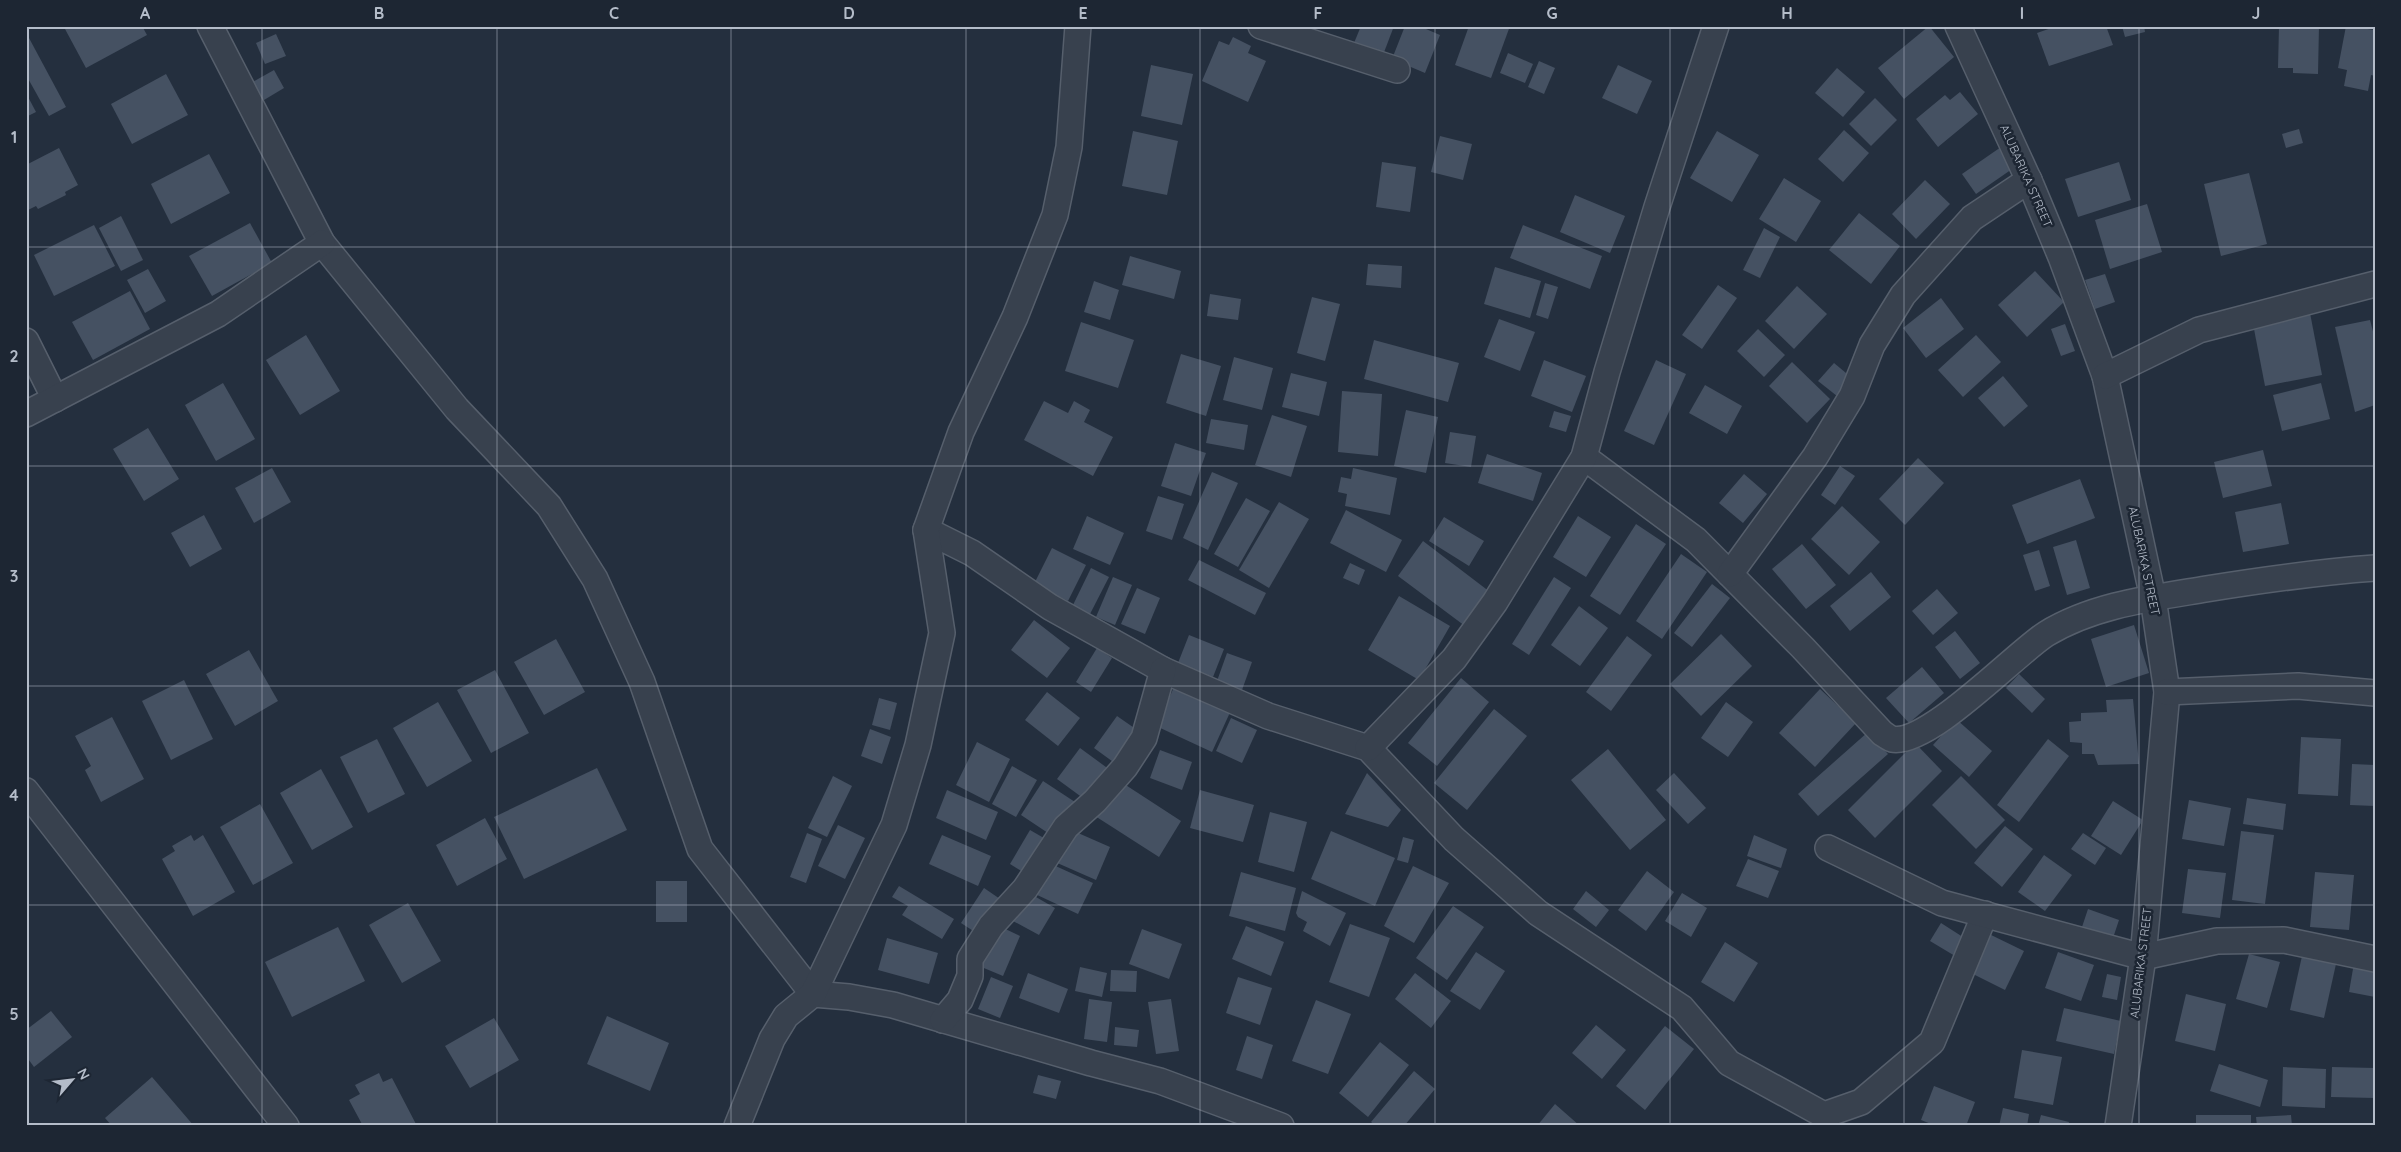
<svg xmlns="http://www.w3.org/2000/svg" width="2401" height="1152" viewBox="0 0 2401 1152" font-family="Quicksand,sans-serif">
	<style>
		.building { fill: #455162 }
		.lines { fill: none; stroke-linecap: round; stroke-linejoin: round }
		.minor-casing { stroke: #565f6c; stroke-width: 28 }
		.minor { stroke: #38414e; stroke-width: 25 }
		.grid { fill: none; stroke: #b4bcc9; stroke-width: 1; stroke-opacity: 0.55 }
		.labels { text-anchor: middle; stroke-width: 5; stroke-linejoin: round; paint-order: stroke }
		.street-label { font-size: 12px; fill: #b4bcc9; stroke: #1d2633 }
		.neatline { fill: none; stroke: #b4bcc9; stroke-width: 2 }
		.grid-label { font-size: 16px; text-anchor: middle; font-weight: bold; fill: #b4bcc9 }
	</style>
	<rect width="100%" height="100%" fill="#242f3e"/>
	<g class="building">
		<path d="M71,26H142L147,35L86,68L65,29Z"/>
		<path d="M1361,26H1394L1383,55L1354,43Z"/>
		<path d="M1405,26H1419L1440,35L1425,73L1392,59Z"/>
		<path d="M1469,26H1510L1491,78L1455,65Z"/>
		<path d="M1929,26L1954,57L1904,99L1878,68Z"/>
		<path d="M2057,26H2106L2113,45L2049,66L2037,33Z"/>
		<path d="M2122,26H2144L2145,32L2125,37Z"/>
		<path d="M2279,26H2319L2318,74L2293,73V68H2278Z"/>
		<path d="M2346,26L2375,30V76L2371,75L2368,91L2344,86L2347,70L2338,68Z"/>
		<path d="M276,34L286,56L265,64L256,43Z"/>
		<path d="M1233,37L1251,46L1248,53L1266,61L1248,102L1202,81L1219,41L1229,45Z"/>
		<path d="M29,38L66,107L49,116L26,75V39Z"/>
		<path d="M1508,53L1533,64L1525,83L1500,73Z"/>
		<path d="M1539,61L1555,68L1544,94L1528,87Z"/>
		<path d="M1151,65L1193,74L1182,125L1141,116Z"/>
		<path d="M1618,65L1652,81L1637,114L1602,98Z"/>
		<path d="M1837,68L1865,92L1843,117L1815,93Z"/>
		<path d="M274,70L284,88L259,103L249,84Z"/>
		<path d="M166,74L188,115L132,144L111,104Z"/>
		<path d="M1960,92L1978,114L1938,147L1916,119L1945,95L1950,100Z"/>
		<path d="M26,93L36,112L26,117Z"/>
		<path d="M1875,98L1897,120L1871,146L1849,124Z"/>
		<path d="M2299,129L2303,143L2286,148L2282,134Z"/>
		<path d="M1844,130L1869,153L1843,182L1818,159Z"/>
		<path d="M1133,131L1178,141L1167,195L1122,186Z"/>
		<path d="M1717,131L1759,155L1732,202L1690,178Z"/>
		<path d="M1440,136L1472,144L1463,180L1431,172Z"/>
		<path d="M2001,147L2015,167L1976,194L1962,174Z"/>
		<path d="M59,148L78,185L65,192L66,195L38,209L36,206L26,211V165Z"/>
		<path d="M209,154L230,193L171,224L151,184Z"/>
		<path d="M1382,162L1416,167L1410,212L1376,207Z"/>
		<path d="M2119,162L2131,200L2078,217L2065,179Z"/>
		<path d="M2249,173L2267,244L2221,256L2204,184Z"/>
		<path d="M1784,178L1821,201L1796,242L1759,219Z"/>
		<path d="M1925,180L1950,204L1916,239L1892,214Z"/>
		<path d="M1575,195L1625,216L1610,253L1560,232Z"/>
		<path d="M2147,204L2162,252L2110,269L2095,220Z"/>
		<path d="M1859,213L1900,246L1871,284L1829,250Z"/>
		<path d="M121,216L143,260L121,271L99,228Z"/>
		<path d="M250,223L272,263L212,296L189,256Z"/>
		<path d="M94,225L115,266L54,296L34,255Z"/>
		<path d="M1523,225L1602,256L1590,289L1510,258Z"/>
		<path d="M1764,228L1780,237L1760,278L1743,270Z"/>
		<path d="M1130,256L1181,271L1174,299L1122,285Z"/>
		<path d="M1368,264L1402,266L1401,288L1366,285Z"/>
		<path d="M1495,267L1541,281L1530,318L1484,304Z"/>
		<path d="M148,269L166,301L145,313L127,280Z"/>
		<path d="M2035,271L2064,302L2027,337L1998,305Z"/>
		<path d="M2105,274L2115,302L2095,309L2085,280Z"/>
		<path d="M1094,281L1119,290L1110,320L1084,312Z"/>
		<path d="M1545,283L1558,287L1548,319L1536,315Z"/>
		<path d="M1718,285L1737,298L1702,349L1682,335Z"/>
		<path d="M1797,286L1827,314L1794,349L1765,321Z"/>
		<path d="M130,291L150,329L93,360L72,322Z"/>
		<path d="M1210,294L1241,299L1238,320L1207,316Z"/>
		<path d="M1312,297L1340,304L1325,361L1297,353Z"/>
		<path d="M1941,298L1964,329L1926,358L1903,328Z"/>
		<path d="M2310,313L2322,375L2265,386L2253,324Z"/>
		<path d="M1499,319L1535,332L1520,371L1484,357Z"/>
		<path d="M2370,320L2375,339V405L2355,412L2335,327Z"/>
		<path d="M1081,322L1134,340L1118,388L1065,371Z"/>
		<path d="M2065,324L2075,351L2061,356L2051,329Z"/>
		<path d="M1758,329L1785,355L1764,377L1737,351Z"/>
		<path d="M306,335L340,391L300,415L266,360Z"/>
		<path d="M1976,335L2001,362L1963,397L1938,370Z"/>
		<path d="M1374,340L1459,363L1448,402L1364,379Z"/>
		<path d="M1181,354L1221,366L1206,416L1166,403Z"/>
		<path d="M1234,357L1273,368L1262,410L1223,400Z"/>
		<path d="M1544,360L1586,376L1572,412L1531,396Z"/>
		<path d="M1656,360L1686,374L1654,445L1624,431Z"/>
		<path d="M1792,362L1830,399L1807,423L1769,386Z"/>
		<path d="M1834,363L1852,378L1837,396L1818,381Z"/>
		<path d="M1291,373L1327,382L1319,416L1282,407Z"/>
		<path d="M2003,376L2028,406L2004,427L1978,398Z"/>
		<path d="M223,383L255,439L216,461L185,405Z"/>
		<path d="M2321,383L2330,419L2282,431L2273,395Z"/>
		<path d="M1705,385L1742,406L1727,434L1689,413Z"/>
		<path d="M1342,391L1382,394L1378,456L1338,452Z"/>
		<path d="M1044,401L1068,413L1074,401L1090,410L1084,422L1113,437L1093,476L1024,440Z"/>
		<path d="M1406,410L1438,417L1426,473L1394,466Z"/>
		<path d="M1554,411L1571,416L1566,432L1549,427Z"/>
		<path d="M1272,415L1307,426L1291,477L1255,465Z"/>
		<path d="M1211,419L1248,425L1244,450L1206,443Z"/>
		<path d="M148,428L179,479L144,501L113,449Z"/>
		<path d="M1450,432L1476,436L1471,467L1445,463Z"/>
		<path d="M1175,443L1206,453L1191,496L1161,486Z"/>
		<path d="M2263,450L2272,486L2223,498L2214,462Z"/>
		<path d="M1487,454L1542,473L1533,501L1478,483Z"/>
		<path d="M1918,458L1944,483L1905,525L1879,499Z"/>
		<path d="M1840,466L1855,476L1835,505L1821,495Z"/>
		<path d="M272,468L291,502L254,523L235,488Z"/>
		<path d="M1353,468L1397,478L1390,515L1345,506L1347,494L1338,492L1341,477L1351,479Z"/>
		<path d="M1212,472L1238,483L1208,550L1183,538Z"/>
		<path d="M1744,474L1767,494L1743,523L1719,503Z"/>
		<path d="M2080,479L2095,518L2027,544L2012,505Z"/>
		<path d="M1158,496L1184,504L1172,540L1146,531Z"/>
		<path d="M1246,498L1270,511L1238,567L1214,554Z"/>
		<path d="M1279,502L1309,519L1269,588L1239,570Z"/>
		<path d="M2281,503L2289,544L2243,552L2235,512Z"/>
		<path d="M1842,506L1880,542L1849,575L1811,539Z"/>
		<path d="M1346,510L1402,540L1386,572L1330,543Z"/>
		<path d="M204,515L222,549L190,567L171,533Z"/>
		<path d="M1087,516L1124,533L1110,565L1073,549Z"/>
		<path d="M1578,516L1611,537L1586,577L1553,557Z"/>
		<path d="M1444,517L1484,541L1469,566L1429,541Z"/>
		<path d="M1636,524L1666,544L1620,615L1590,596Z"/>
		<path d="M2076,540L2090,588L2067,595L2053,547Z"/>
		<path d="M1423,541L1490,592L1465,626L1398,576Z"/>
		<path d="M1802,544L1836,585L1806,609L1772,569Z"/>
		<path d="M1052,548L1086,565L1068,601L1034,584Z"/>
		<path d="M2039,550L2050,586L2035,591L2023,555Z"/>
		<path d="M1681,554L1707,572L1662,639L1636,621Z"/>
		<path d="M1199,560L1266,593L1255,615L1188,580Z"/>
		<path d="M1350,563L1365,570L1359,585L1343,578Z"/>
		<path d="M1091,568L1109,577L1090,614L1073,605Z"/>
		<path d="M1871,572L1891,597L1850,631L1830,606Z"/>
		<path d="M1113,577L1132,585L1115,625L1096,617Z"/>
		<path d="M1554,577L1571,588L1529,655L1512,644Z"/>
		<path d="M1712,584L1730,598L1692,647L1674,633Z"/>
		<path d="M1137,588L1160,598L1145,634L1121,624Z"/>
		<path d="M1937,589L1958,613L1933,635L1912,611Z"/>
		<path d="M1399,596L1450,626L1419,680L1368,650Z"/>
		<path d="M1579,606L1608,628L1580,666L1551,645Z"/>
		<path d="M1034,620L1070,648L1047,678L1011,650Z"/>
		<path d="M2134,625L2149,673L2106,687L2091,639Z"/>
		<path d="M1955,631L1980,663L1960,679L1935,647Z"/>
		<path d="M1721,634L1752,666L1701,716L1670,684Z"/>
		<path d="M1189,635L1224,649L1213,677L1178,663Z"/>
		<path d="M1627,636L1652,655L1611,711L1586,692Z"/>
		<path d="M556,639L585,692L544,715L514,662Z"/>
		<path d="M1097,648L1112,658L1091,692L1076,682Z"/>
		<path d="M249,650L278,701L235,726L206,674Z"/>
		<path d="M1227,653L1252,662L1242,690L1217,681Z"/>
		<path d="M1922,667L1944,693L1909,723L1886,698Z"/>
		<path d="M495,670L529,733L491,753L457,690Z"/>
		<path d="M2019,674L2045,699L2032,713L2006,688Z"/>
		<path d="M1461,678L1489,702L1437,766L1408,743Z"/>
		<path d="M184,680L213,739L171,760L142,701Z"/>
		<path d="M1176,683L1232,708L1212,752L1156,726Z"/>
		<path d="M1820,689L1856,723L1815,767L1779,733Z"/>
		<path d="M1047,692L1080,718L1058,746L1025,720Z"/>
		<path d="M879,698L897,703L890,730L872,725Z"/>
		<path d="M2133,699L2139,764L2098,765L2094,754H2082V743L2070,742L2069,722L2081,721V713L2107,712L2106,700Z"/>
		<path d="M438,702L472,761L427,787L393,728Z"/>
		<path d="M1726,702L1753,722L1728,757L1701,738Z"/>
		<path d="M1494,709L1527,736L1467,810L1434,783Z"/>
		<path d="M1117,716L1140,732L1116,764L1094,748Z"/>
		<path d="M112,717L144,779L101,802L85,770L91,766L75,736Z"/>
		<path d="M1231,718L1257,730L1242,763L1216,751Z"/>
		<path d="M1956,719L1992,751L1969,777L1933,745Z"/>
		<path d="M870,729L891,737L882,764L861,756Z"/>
		<path d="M1868,732L1888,754L1818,816L1798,794Z"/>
		<path d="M2301,737L2341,739L2338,796L2298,794Z"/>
		<path d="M377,739L405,794L368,813L340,757Z"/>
		<path d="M2048,739L2069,756L2019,822L1997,805Z"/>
		<path d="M977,742L1010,759L989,802L956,785Z"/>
		<path d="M1915,743L1942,771L1875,838L1848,810Z"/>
		<path d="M1080,748L1110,770L1087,801L1057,779Z"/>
		<path d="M1608,749L1666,820L1630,850L1571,780Z"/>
		<path d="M1160,750L1192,762L1182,790L1150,778Z"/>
		<path d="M2352,764L2375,765V806L2350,805Z"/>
		<path d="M1012,766L1037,780L1016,817L992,804Z"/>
		<path d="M597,768L627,830L524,879L494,817Z"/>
		<path d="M321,769L353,827L312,850L280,793Z"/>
		<path d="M1367,773L1401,810L1388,827L1345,814Z"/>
		<path d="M1674,773L1706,808L1688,824L1656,790Z"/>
		<path d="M833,776L852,786L827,837L808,828Z"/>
		<path d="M1961,776L2005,820L1976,849L1932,805Z"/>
		<path d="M1118,780L1181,821L1159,857L1095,816Z"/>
		<path d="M1043,781L1075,802L1054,837L1021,815Z"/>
		<path d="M947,790L998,812L986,840L936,818Z"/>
		<path d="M1200,790L1254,805L1243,842L1190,828Z"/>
		<path d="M2247,798L2286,804L2283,830L2243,824Z"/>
		<path d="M2189,800L2231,808L2224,846L2182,839Z"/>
		<path d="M2113,801L2143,820L2121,855L2091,836Z"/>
		<path d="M260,804L293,863L253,885L220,827Z"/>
		<path d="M1270,812L1307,822L1294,872L1258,862Z"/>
		<path d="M485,818L507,859L457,886L436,845Z"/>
		<path d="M838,825L865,838L845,879L818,866Z"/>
		<path d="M2005,826L2033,849L2002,887L1974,863Z"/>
		<path d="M1069,829L1110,847L1096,880L1055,862Z"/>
		<path d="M1030,830L1049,841L1028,875L1010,864Z"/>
		<path d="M1331,831L1395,858L1375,906L1311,879Z"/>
		<path d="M2241,831L2274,835L2265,904L2232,900Z"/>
		<path d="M807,833L822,839L806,883L790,877Z"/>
		<path d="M2083,833L2106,848L2095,865L2071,849Z"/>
		<path d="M191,835L194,841L203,835L235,892L193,916L162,859L175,851L172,846Z"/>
		<path d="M942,835L991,856L978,886L929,864Z"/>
		<path d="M1754,835L1787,849L1781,868L1747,856Z"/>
		<path d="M1403,837L1414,840L1408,863L1397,860Z"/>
		<path d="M2044,855L2072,875L2045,911L2018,892Z"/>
		<path d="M1748,859L1779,871L1768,898L1736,886Z"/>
		<path d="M1049,863L1093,883L1078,914L1035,894Z"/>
		<path d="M1413,866L1449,883L1414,943L1384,926Z"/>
		<path d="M2188,869L2226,873L2220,918L2182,913Z"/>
		<path d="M1647,871L1674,892L1646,931L1618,910Z"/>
		<path d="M1241,872L1296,888L1285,931L1229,916Z"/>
		<path d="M2315,872L2354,875L2349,930L2310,927Z"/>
		<rect x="656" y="881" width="31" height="41"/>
		<path d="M899,886L954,919L942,939L902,915L908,906L892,897Z"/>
		<path d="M984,888L1003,901L981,936L961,923Z"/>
		<path d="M1302,891L1346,913L1330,946L1303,931L1307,922L1298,917L1296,913Z"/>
		<path d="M1586,891L1609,910L1596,927L1573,909Z"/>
		<path d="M1029,893L1055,908L1039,935L1013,921Z"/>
		<path d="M1682,893L1707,908L1691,937L1665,921Z"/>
		<path d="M408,903L441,961L402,983L369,925Z"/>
		<path d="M1453,906L1484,927L1447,980L1416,958Z"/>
		<path d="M2088,909L2119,920L2113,938L2082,927Z"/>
		<path d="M1941,923L1966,939L1955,956L1930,941Z"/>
		<path d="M1350,924L1390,938L1369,997L1329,982Z"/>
		<path d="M997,925L1020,936L1003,976L979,966Z"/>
		<path d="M1246,926L1284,942L1271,976L1232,959Z"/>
		<path d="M338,927L365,981L292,1017L265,962Z"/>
		<path d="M1142,929L1182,944L1169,979L1129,964Z"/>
		<path d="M1987,933L2024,951L2005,990L1969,972Z"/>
		<path d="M887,938L938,953L929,984L878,970Z"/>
		<path d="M1725,942L1758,963L1734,1002L1701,982Z"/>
		<path d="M1476,952L1505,971L1480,1010L1450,991Z"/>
		<path d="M2058,952L2094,965L2081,1001L2045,988Z"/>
		<path d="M2249,954L2280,962L2267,1008L2236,999Z"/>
		<path d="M2302,956L2336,964L2324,1018L2290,1010Z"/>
		<path d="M2354,963L2375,967V997L2349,992Z"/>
		<path d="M1080,967L1107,973L1102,997L1075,991Z"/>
		<path d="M1111,970L1137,971L1136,992L1110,991Z"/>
		<path d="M1028,973L1068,989L1059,1013L1019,998Z"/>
		<path d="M1415,973L1451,1001L1431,1028L1395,999Z"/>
		<path d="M2107,974L2121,977L2117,1000L2102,997Z"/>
		<path d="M991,977L1013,986L1000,1018L978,1009Z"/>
		<path d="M1238,977L1272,988L1260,1025L1226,1013Z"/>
		<path d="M2186,994L2226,1004L2215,1051L2175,1041Z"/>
		<path d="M1089,999L1112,1002L1107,1042L1084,1039Z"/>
		<path d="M1171,999L1179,1051L1156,1054L1148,1002Z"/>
		<path d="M1316,1000L1351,1014L1328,1074L1292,1061Z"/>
		<path d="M2064,1008L2121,1021L2114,1054L2056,1041Z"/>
		<path d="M51,1011L72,1037L34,1067L26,1056V1030Z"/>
		<path d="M607,1016L669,1043L650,1091L587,1064Z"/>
		<path d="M494,1018L519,1060L470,1088L445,1046Z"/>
		<path d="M1596,1025L1626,1050L1602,1079L1572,1053Z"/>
		<path d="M1665,1026L1694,1049L1645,1110L1616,1086Z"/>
		<path d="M1115,1027L1139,1030L1137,1047L1114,1045Z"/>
		<path d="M1247,1036L1273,1045L1262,1079L1236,1070Z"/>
		<path d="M1380,1042L1409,1065L1368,1117L1339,1093Z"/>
		<path d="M2022,1050L2062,1057L2053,1105L2014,1098Z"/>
		<path d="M2219,1064L2268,1080L2260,1107L2210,1091Z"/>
		<path d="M2283,1067L2326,1069L2325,1108L2282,1106Z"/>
		<path d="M2332,1067L2375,1068V1098L2331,1097Z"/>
		<path d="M1414,1071L1435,1089L1404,1126H1376L1371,1122Z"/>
		<path d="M379,1073L383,1082L392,1078L417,1126H363L349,1100L360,1094L355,1085Z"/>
		<path d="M1038,1075L1061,1081L1056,1099L1033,1093Z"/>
		<path d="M152,1077L194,1126H112L105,1118Z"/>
		<path d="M1934,1086L1975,1102L1966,1126H1936L1921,1120Z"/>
		<path d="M1555,1104L1580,1126H1537Z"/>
		<path d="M2003,1108L2029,1114L2027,1126H1999Z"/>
		<path d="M2041,1115L2069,1122L2068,1126H2038Z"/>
		<rect x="2196" y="1115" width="55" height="11"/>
		<path d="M2291,1115L2292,1126H2257L2256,1117Z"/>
	</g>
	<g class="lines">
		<g class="minor-casing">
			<g id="minor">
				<path d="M210,26L322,243L457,409L549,506L595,579L642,682L700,849L813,994L849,997L893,1005L1091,1063L1160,1081L1281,1126"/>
				<path d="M1261,26L1397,70"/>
				<path d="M1958,26L2031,185L2061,257L2105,376L2153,598L2167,692L2143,957L2118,1126"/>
				<path d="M26,341L55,399"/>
				<path d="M2105,376L2199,330L2375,284"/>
				<path d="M26,414L218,314L322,243"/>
				<path d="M1584,457L1696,540L1803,648L1882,733C1885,735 1889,738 1892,739C1927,747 2016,653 2046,634C2093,605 2152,598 2206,589C2262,580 2318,572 2375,568"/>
				<path d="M926,530L972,553L1050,607L1163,670L1268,716L1368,748L1454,839L1538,913L1682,1008L1729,1063L1824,1115L1861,1102L1932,1042L1985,914"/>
				<path d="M1730,574L1815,457L1852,396L1872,345L1903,295L1972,218L2029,180"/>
				<path d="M2167,692L2298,686L2375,693"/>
				<path d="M1368,748L1454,659L1495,602L1584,457L1607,372L1657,207L1716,26"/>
				<path d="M26,791L286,1126"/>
				<path d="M1828,848L1942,903L2143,957L2217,941L2284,940L2375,959"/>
				<path d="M943,1020L960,1000L970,976V959L991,926L1025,889L1066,827L1095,801L1125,767L1144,738L1163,670"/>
				<path d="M737,1126L772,1039L786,1016L813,994L894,825L918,745L942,633L926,530L961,432L1015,317L1055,215L1069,147L1078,26"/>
			</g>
		</g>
		<use href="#minor" class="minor"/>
	</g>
	<path class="grid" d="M262,26V1126M497,26V1126M731,26V1126M966,26V1126M1200,26V1126M1435,26V1126M1670,26V1126M1904,26V1126M2139,26V1126M26,247H2375M26,466H2375M26,686H2375M26,905H2375"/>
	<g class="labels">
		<g class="street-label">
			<text transform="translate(2026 176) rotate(66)" y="4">ALUBARIKA STREET</text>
			<text transform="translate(2144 561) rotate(78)" y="4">ALUBARIKA STREET</text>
			<text transform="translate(2141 963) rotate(-83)" y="4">ALUBARIKA STREET</text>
		</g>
	</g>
	<rect width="2401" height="1152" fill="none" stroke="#1d2633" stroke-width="55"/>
	<g transform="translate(72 1080) rotate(62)" stroke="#1d2633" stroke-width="4" paint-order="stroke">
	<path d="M0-4L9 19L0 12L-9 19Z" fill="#b4bcc9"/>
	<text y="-8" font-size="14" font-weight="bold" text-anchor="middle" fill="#b4bcc9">N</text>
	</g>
	<rect x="28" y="28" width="2346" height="1096" class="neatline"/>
	<g class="grid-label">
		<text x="145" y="19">A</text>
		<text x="379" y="19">B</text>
		<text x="614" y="19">C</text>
		<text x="849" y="19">D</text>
		<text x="1083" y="19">E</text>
		<text x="1318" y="19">F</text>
		<text x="1552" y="19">G</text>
		<text x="1787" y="19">H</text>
		<text x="2022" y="19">I</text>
		<text x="2256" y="19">J</text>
		<text x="14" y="143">1</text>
		<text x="14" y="362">2</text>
		<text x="14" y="582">3</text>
		<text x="14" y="801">4</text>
		<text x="14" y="1020">5</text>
	</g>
</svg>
